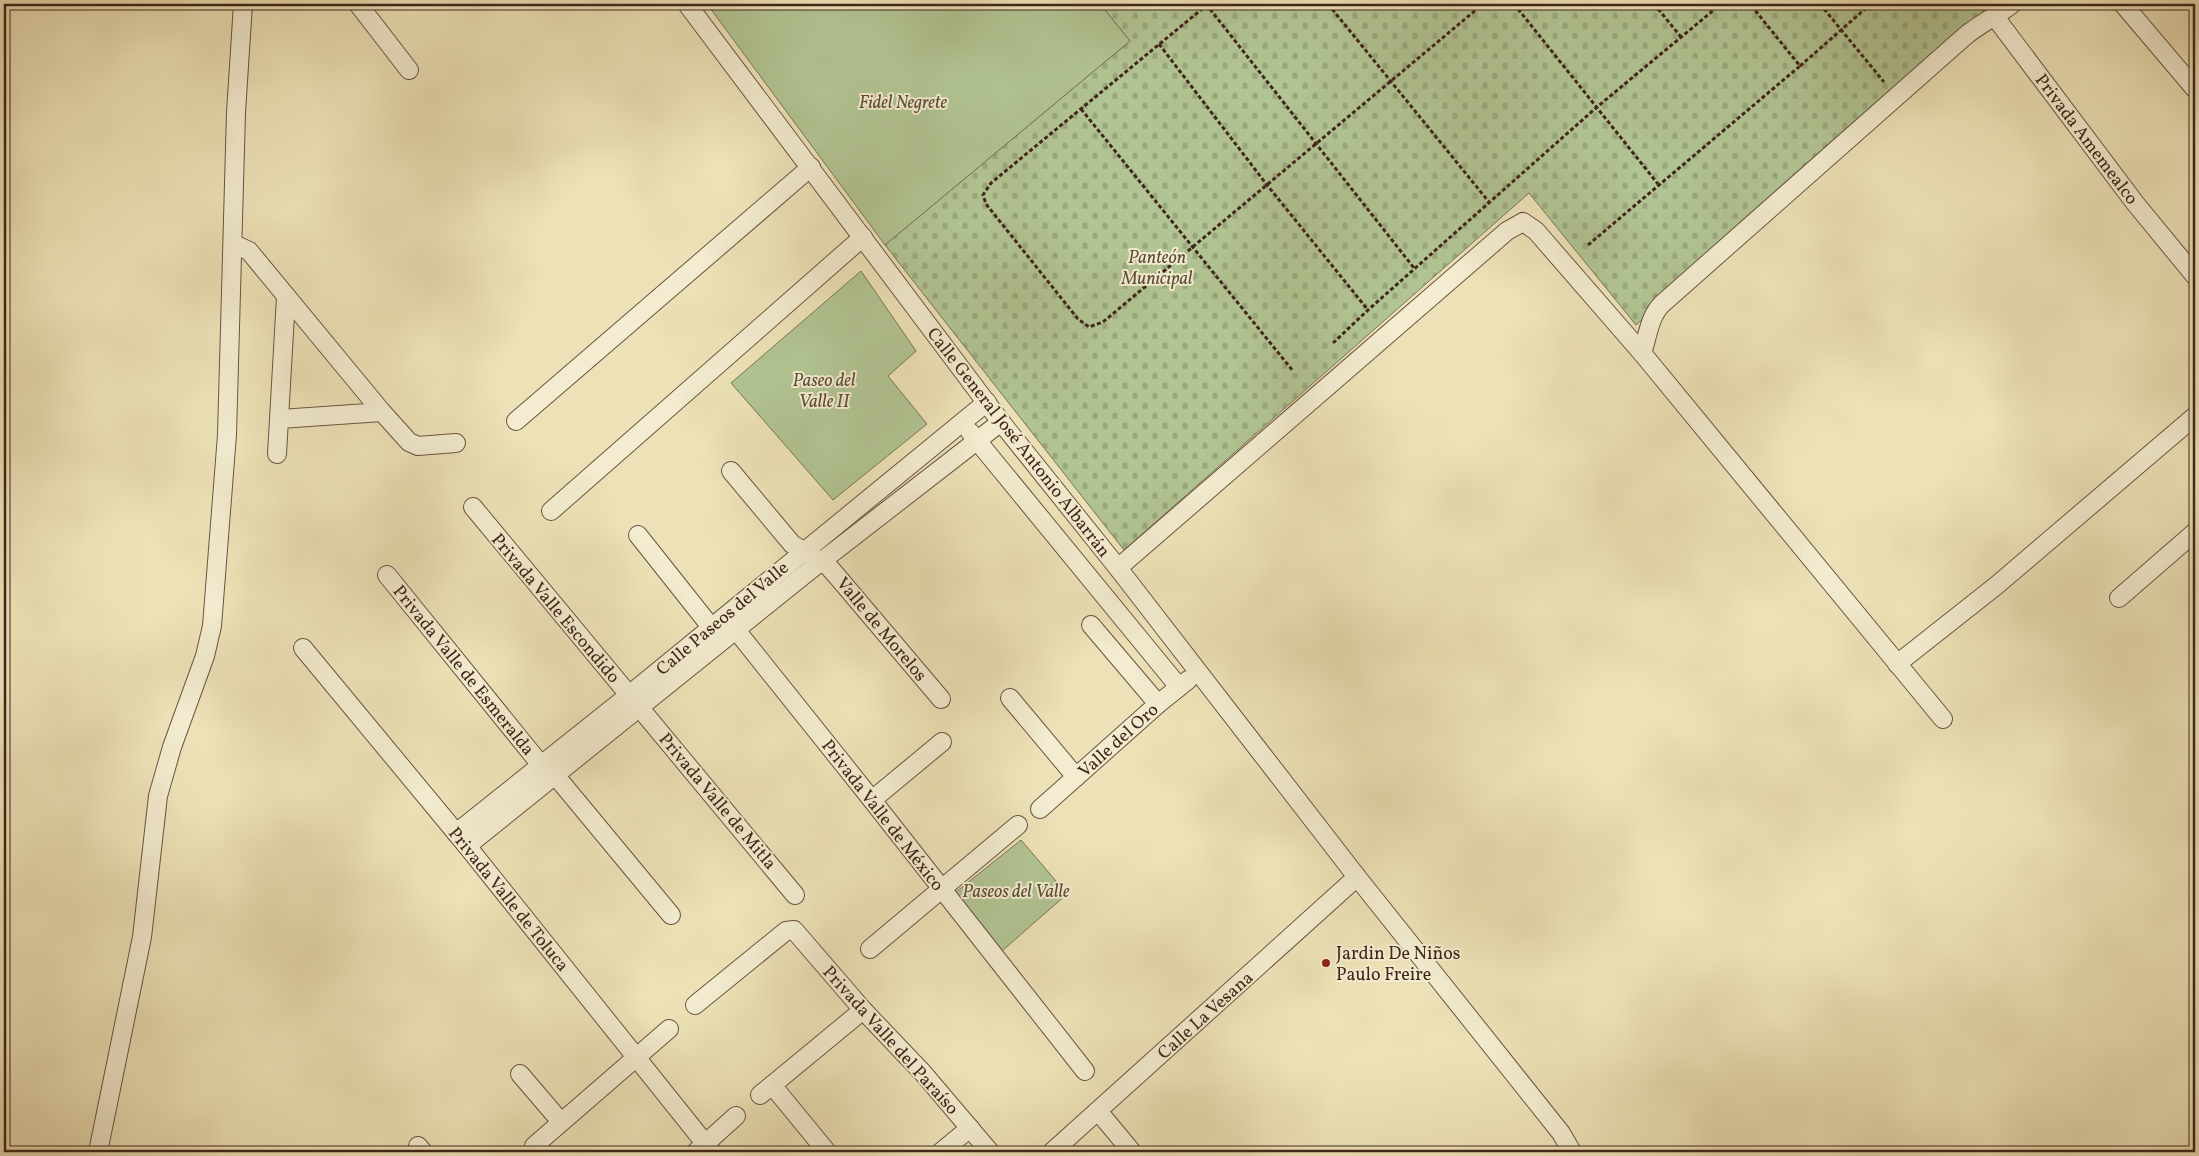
<svg xmlns="http://www.w3.org/2000/svg" width="2199" height="1156" viewBox="0 0 2199 1156" font-family="Vollkorn,serif">
	<style>
		.cemetery { fill: url(#cemetery-stones); stroke: #797457 }
		.green { fill: #b2c493; stroke: #797457 }
		.lines { fill: none; stroke-linecap: round; stroke-linejoin: round }
		.minor-casing { stroke: #6b5442; stroke-width: 20 }
		.path { stroke: #40251b; stroke-width: 3; stroke-dasharray: 4 2.5; stroke-linecap: butt }
		.minor { stroke: #f3ecd0; stroke-width: 18 }
		.poi-dot { fill: #8f2418; stroke: #f3ecd0; stroke-width: 2 }
		.labels { text-anchor: middle; stroke-width: 4; stroke-linejoin: round; paint-order: stroke }
		.park-label { font-size: 18px; font-style: italic; fill: #5c4d39; stroke: #f3ecd0 }
		.street-label { font-size: 18px; fill: #40251b; stroke: #f3ecd0 }
		.poi-label { font-size: 18px; fill: #40251b; stroke: #f3ecd0; text-anchor: start }
	</style>
	<defs>
		<pattern id="cemetery-stones" width="16" height="16" patternUnits="userSpaceOnUse" patternTransform="scale(1.25)"><rect width="16" height="16" fill="#b2c493"/><path d="M2 7V4a2 2 0 0 1 4 0v3zM10 15v-3a2 2 0 0 1 4 0v3z" fill="#9aa87e"/></pattern>
	</defs>
	<rect width="100%" height="100%" fill="#ede2b7"/>
	<filter id="stains"><feTurbulence type="fractalNoise" baseFrequency=".004" numOctaves="4"/><feColorMatrix values="0 0 0 0 .2 0 0 0 0 .09 0 0 0 0 .02 0 0 0 .5 -.17"/></filter>
	<radialGradient id="worn" r=".72"><stop offset=".6" stop-color="#630" stop-opacity="0"/><stop offset="1" stop-color="#630" stop-opacity=".3"/></radialGradient>
	<path class="cemetery" d="M1100,4H1979L1984,11L1786,187L1636,325L1529,193L1124,550L885,245L1130,41Z"/>
	<g class="green">
		<path d="M707,4H1100L1130,41L885,245Z"/>
		<path d="M861,271L916,351L888,376L927,424L833,500L731,383Z"/>
		<path d="M1021,840L1067,894L1002,951L956,892Z"/>
	</g>
	<g class="lines">
		<g class="minor-casing">
			<g id="minor">
				<path d="M358,4L409,70"/>
				<path d="M687,4L1001,422L1118,568L1357,877L1561,1133L1572,1152"/>
				<path d="M2123,4L2195,89"/>
				<path d="M1995,17L2135,203L2195,276"/>
				<path d="M234,244L249,251L382,412L409,442L418,446L456,443"/>
				<path d="M1642,353C1648,336 1649,317 1662,304L1964,37C1979,24 1997,16 2012,4"/>
				<path d="M280,419L382,412"/>
				<path d="M516,421L811,167"/>
				<path d="M970,432L1179,687"/>
				<path d="M277,454L286,297"/>
				<path d="M731,471L792,544L828,566L836,575L941,699"/>
				<path d="M473,507L795,895"/>
				<path d="M551,511L863,237"/>
				<path d="M638,535L711,627"/>
				<path d="M1118,568L1507,231L1523,222L1536,231L1642,353L1943,719"/>
				<path d="M387,575L541,765"/>
				<path d="M2119,598L2195,532"/>
				<path d="M1091,625L1158,704"/>
				<path d="M736,630L872,800L1085,1071"/>
				<path d="M303,648L467,846L712,1152"/>
				<path d="M1897,664L1997,585L2195,416"/>
				<path d="M1010,698L1076,777"/>
				<path d="M555,775L671,915"/>
				<path d="M872,800L942,742"/>
				<path d="M1040,809L1158,704L1188,680"/>
				<path d="M456,833L629,695L987,402"/>
				<path d="M467,846L809,571L1001,422"/>
				<path d="M870,949L1018,825"/>
				<path d="M695,1005L786,931L794,930L863,1010L923,1073L990,1152"/>
				<path d="M520,1074L561,1122"/>
				<path d="M772,1085L827,1152"/>
				<path d="M760,1095L863,1010"/>
				<path d="M1098,1111L1132,1152"/>
				<path d="M418,1146L423,1152"/>
				<path d="M534,1146L669,1029"/>
				<path d="M98,1152L142,937L158,796L172,747L205,656L212,626L227,435L236,112L243,4"/>
				<path d="M696,1152L736,1116"/>
				<path d="M941,1152L970,1128"/>
				<path d="M1052,1152L1357,877"/>
			</g>
		</g>
		<g class="path">
			<path d="M1206,4L1414,268"/>
			<path d="M1208,4L991,183L983,195L986,204L1078,319L1089,327L1103,322L1483,4"/>
			<path d="M1328,4L1489,202"/>
			<path d="M1514,4L1658,184"/>
			<path d="M1654,4L1681,37"/>
			<path d="M1820,4L1884,82"/>
			<path d="M1159,44L1267,185L1368,310"/>
			<path d="M1800,66L1865,9"/>
			<path d="M1081,109L1293,371"/>
			<path d="M1588,245L1800,66L1750,4"/>
			<path d="M1333,343L1368,310L1597,107L1721,4"/>
		</g>
		<use href="#minor" class="minor"/>
	</g>
	<circle class="poi-dot" cx="1326" cy="963" r="5"/>
	<g class="labels">
		<g class="park-label">
			<text x="903" y="108">Fidel Negrete</text>
			<text x="1157" y="263">Panteón<tspan x="1157" dy="21">Municipal</tspan></text>
			<text x="824" y="386">Paseo del<tspan x="824" dy="21">Valle II</tspan></text>
			<text x="1016" y="897">Paseos del Valle</text>
		</g>
		<g class="street-label">
			<text transform="translate(2087 139) rotate(53)" y="6">Privada Amemealco</text>
			<text transform="translate(1019 442) rotate(52)" y="6">Calle General José Antonio Albarrán</text>
			<text transform="translate(556 608) rotate(50)" y="6">Privada Valle Escondido</text>
			<text transform="translate(722 618) rotate(-40)" y="6">Calle Paseos del Valle</text>
			<text transform="translate(882 629) rotate(50)" y="6">Valle de Morelos</text>
			<text transform="translate(464 670) rotate(51)" y="6">Privada Valle de Esmeralda</text>
			<text transform="translate(1118 740) rotate(-42)" y="6">Valle del Oro</text>
			<text transform="translate(718 801) rotate(50)" y="6">Privada Valle de Mitla</text>
			<text transform="translate(883 815) rotate(52)" y="6">Privada Valle de México</text>
			<text transform="translate(509 899) rotate(51)" y="6">Privada Valle de Toluca</text>
			<text transform="translate(1205 1015) rotate(-42)" y="6">Calle La Vesana</text>
			<text transform="translate(891 1040) rotate(48)" y="6">Privada Valle del Paraíso</text>
		</g>
		<g class="poi-label">
			<text x="1336" y="959">Jardin De Niños<tspan x="1336" dy="21">Paulo Freire</tspan></text>
		</g>
	</g>
	<rect width="2199" height="1156" fill="none" stroke="#ede2b7" stroke-width="20"/>
	<rect x="5" y="5" width="2189" height="1146" fill="none" stroke="#40251b" stroke-width="2.5"/>
	<rect x="10" y="10" width="2179" height="1136" fill="none" stroke="#40251b"/>
	<rect width="100%" height="100%" filter="url(#stains)"/>
	<rect width="100%" height="100%" fill="url(#worn)"/>
</svg>
